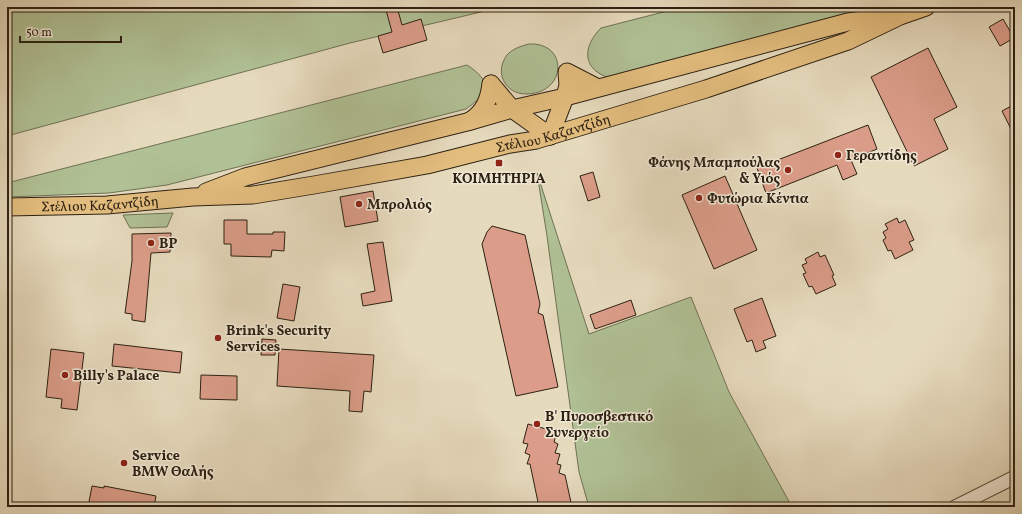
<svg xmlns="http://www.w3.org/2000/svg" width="1022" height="514" viewBox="0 0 1022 514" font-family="Vollkorn,serif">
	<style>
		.green { fill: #b0c195; stroke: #6e7154 }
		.building { fill: #db9d89; stroke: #2d2113 }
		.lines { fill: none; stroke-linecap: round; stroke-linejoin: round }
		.minor-casing { stroke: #5b4f3e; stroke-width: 15 }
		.major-casing { stroke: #2d2113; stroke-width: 19 }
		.minor { stroke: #efe7d4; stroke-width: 13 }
		.major { stroke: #e3bd7e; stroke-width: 17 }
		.poi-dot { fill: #8f2418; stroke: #efe7d4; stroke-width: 1.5 }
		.labels { text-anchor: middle; stroke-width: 3; stroke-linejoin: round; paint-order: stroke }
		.street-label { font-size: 14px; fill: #2d2113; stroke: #efe7d4 }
		.poi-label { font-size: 14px; font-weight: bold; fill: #2d2113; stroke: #efe7d4; text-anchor: start }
	</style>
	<rect width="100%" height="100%" fill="#e6dabd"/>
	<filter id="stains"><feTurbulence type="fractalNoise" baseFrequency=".005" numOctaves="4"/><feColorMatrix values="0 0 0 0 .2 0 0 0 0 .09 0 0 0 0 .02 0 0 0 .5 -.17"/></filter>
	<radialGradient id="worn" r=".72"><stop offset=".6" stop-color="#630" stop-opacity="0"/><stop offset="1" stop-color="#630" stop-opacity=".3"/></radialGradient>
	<g class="green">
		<path d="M7,7H502L350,43L7,136Z"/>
		<path d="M683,7H876L610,78C582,70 582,47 601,28Z"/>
		<path d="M529,44C569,42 567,94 526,94C505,94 494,72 507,55C512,49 521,46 529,44Z"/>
		<path d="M467,65C493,82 489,93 466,109L167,185L109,193L7,197V183Z"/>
		<path d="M537,173L589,334L691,297L729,392L792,507H589L579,472L547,236Z"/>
		<path d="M173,213L167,227L130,228L123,215Z"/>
	</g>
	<g class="building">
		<path d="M397,7L402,25L421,19L427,40L383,53L378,36L392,32L386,10Z"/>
		<path d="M1003,19L1014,38L1000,46L989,27Z"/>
		<path d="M928,48L957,107L934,119L948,149L914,166L871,77Z"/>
		<path d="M1015,104V137L1002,111Z"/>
		<path d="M868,125L877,149L851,160L857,174L843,180L837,165L766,193L757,168Z"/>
		<path d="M593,172L600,197L588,201L580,176Z"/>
		<path d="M725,176L757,250L714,269L682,195Z"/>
		<path d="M373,191L378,221L345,227L340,197Z"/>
		<path d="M897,218L899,223L905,220L914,240L909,242L913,250L895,259L891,250L888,251L883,240L886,238L883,232L888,229L885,224Z"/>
		<path d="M224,220H247V234H273V232H285L284,251L272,250L271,257L231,256V244H224Z"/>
		<path d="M492,226L525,235L540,304L538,313L543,315L558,387L516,396L482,244L487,232Z"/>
		<path d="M171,233L170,252L151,253L145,322L132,320V314L125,313L132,261V234Z"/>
		<path d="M383,242L392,301L363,306L361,294L375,291L367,244Z"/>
		<path d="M818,252L820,257L825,255L834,275L832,276L836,285L816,294L812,286L809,287L803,274L806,273L802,265L807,263L805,259Z"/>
		<path d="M283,284L300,287L294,321L277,318Z"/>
		<path d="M762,298L776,336L763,341L766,348L756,352L752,340L747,342L734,309Z"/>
		<path d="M631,300L636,315L595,329L590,315Z"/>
		<path d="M262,339L276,340L275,355H261Z"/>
		<path d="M114,344L182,352L180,373L112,366Z"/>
		<path d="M51,349L84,353L77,410L61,408L62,399L46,397Z"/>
		<path d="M279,349L374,355L371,392L364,391L362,412L349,411L350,391L277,386Z"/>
		<path d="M201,375L237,376V400L200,399Z"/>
		<path d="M528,424L557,432L554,442L558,444L555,453L560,454L557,464L561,465L559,473L565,475L572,507H539L530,464H527L530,455L525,453L528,444L523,443Z"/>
		<path d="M92,486L104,488V486L156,496L154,507H88Z"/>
	</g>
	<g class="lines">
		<g class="minor-casing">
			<path id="minor" d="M955,507L1015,477"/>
		</g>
		<g class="major-casing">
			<g id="major">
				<path d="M491,84L512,109L550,136"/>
				<path d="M470,121C484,112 489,100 491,84"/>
				<path d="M550,136L565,97L568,85L567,72L596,87"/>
				<path d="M206,192L245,177L467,122L512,109L565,97L848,22L887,17"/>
				<path id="s1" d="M7,207L107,205L193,197L253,195L314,185L427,165L510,144L536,140L706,89L848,41L900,16L926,7"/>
			</g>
		</g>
		<use href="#minor" class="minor"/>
		<use href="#major" class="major"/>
	</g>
	<g class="poi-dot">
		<circle cx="838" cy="155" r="4"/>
		<rect x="495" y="159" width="8" height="8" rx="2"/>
		<circle cx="788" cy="170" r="4"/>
		<circle cx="699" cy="198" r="4"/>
		<circle cx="359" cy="204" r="4"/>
		<circle cx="151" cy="243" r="4"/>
		<circle cx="218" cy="338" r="4"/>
		<circle cx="65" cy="375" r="4"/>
		<circle cx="537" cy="424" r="4"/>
		<circle cx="124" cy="463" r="4"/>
	</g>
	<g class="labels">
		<g class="street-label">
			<text dy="5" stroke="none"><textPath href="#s1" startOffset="553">Στέλιου Καζαντζίδη</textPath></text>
			<text dy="5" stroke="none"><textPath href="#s1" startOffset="93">Στέλιου Καζαντζίδη</textPath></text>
		</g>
		<g class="poi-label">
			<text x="846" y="160">Γεραντίδης</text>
			<text x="780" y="167" text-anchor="end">Φάνης Μπαμπούλας<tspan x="780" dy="16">&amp; Υιός</tspan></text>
			<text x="499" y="183" text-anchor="middle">ΚΟΙΜΗΤΗΡΙΑ</text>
			<text x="707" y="203">Φυτώρια Κέντια</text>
			<text x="367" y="209">Μπρολιός</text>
			<text x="159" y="248">BP</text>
			<text x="226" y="335">Brink's Security<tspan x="226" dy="16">Services</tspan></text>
			<text x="73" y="380">Billy's Palace</text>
			<text x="545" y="421">Β' Πυροσβεστικό<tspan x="545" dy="16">Συνεργείο</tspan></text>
			<text x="132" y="460">Service<tspan x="132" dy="16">BMW Θαλής</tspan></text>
		</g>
	</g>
	<rect width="1022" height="514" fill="none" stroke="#e6dabd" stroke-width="24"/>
	<rect x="8" y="8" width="1006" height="498" fill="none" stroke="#2d2113" stroke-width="2"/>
	<rect x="12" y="12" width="998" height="490" fill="none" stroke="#2d2113"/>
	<path d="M20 36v6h101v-6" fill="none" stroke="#2d2113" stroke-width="2"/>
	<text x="26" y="36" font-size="12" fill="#2d2113" stroke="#efe7d4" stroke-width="3" paint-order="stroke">50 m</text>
	<rect width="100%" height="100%" filter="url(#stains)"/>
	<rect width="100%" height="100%" fill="url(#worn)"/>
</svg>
